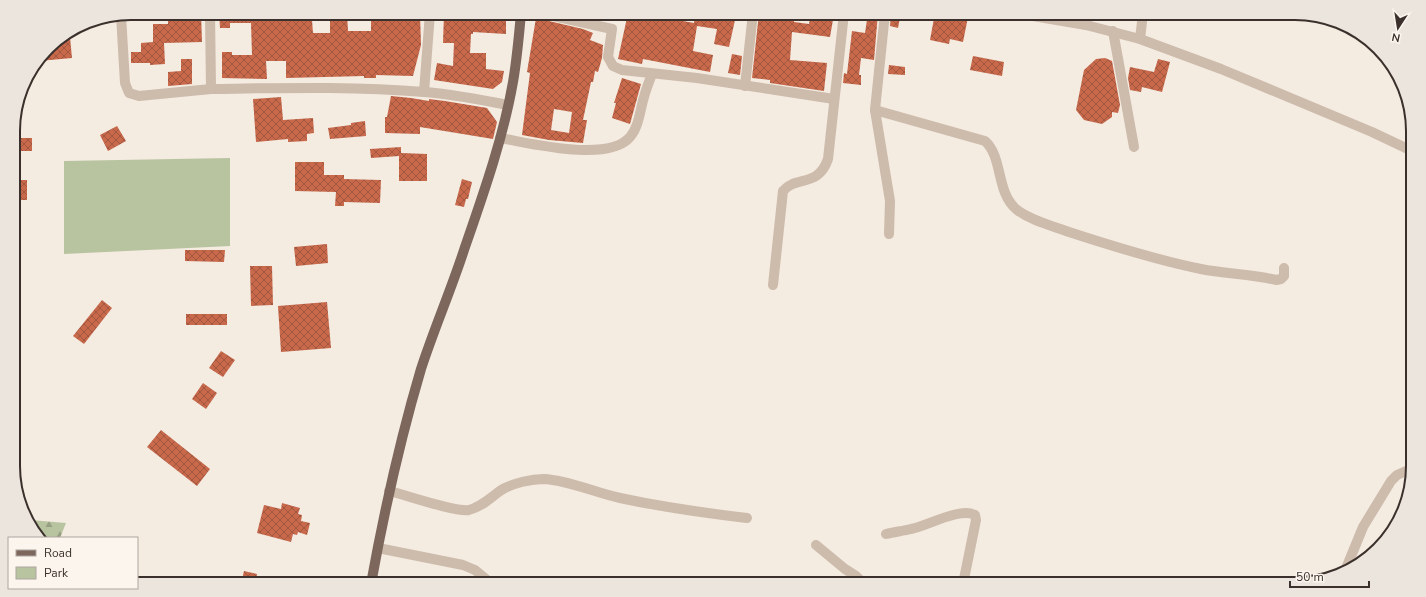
<svg xmlns="http://www.w3.org/2000/svg" width="1426" height="597" viewBox="0 0 1426 597" font-family="'Nunito Sans',sans-serif">
	<style>
		.forest { fill: url(#forest-firs) }
		.park { fill: #b8c4a0 }
		.building { fill: url(#building-cross-hatch); fill-rule: evenodd }
		.lines { fill: none; stroke-linecap: round; stroke-linejoin: round }
		.minor { stroke: #cdbbac; stroke-width: 10 }
		.major { stroke: #7d675c; stroke-width: 10 }
		.rim { fill: none; stroke: #3b302b; stroke-width: 2 }
	</style>
	<defs>
		<pattern id="forest-firs" width="22" height="20" patternUnits="userSpaceOnUse"><rect width="22" height="20" fill="#b8c4a0"/><path d="M5 1l3.5 6h-7zM16 11l3.5 6h-7z" fill="#97a083"/></pattern>
		<pattern id="building-cross-hatch" width="8" height="8" patternUnits="userSpaceOnUse"><rect width="8" height="8" fill="#c8694b"/><path d="M0 0l8 8M0 8l8-8" fill="none" stroke="#a4573f"/></pattern>
	</defs>
	<rect width="100%" height="100%" fill="#f4ebe1"/>
	<path class="forest" d="M30,520L66,523L60,538H38Z"/>
	<path class="park" d="M230,158V246L64,254V161Z"/>
	<g class="building">
		<path d="M168,13H201L202,42L164,43L165,64L150,65V63H131V52H141V43L153,42V24H168Z"/>
		<path d="M219,13H299V21L312,20L313,33H330V13H347L348,31H371V13H420L421,45L413,76L376,75V78H364V76L286,78V61H266L267,79L222,78V52H232V55H252L251,23H230V28H220Z"/>
		<path d="M444,13H506V34L473,32V34H471L470,53H486V69L504,71L502,82L493,89L434,80L437,63L453,66L454,43H443Z"/>
		<path d="M628,13H640L694,23L695,13H709L726,15L728,18L735,20L729,47L714,44L717,29L697,26L693,51L713,55L710,72L643,59L642,64L618,59Z"/>
		<path d="M759,13H794V22L809,24L811,13L834,14L830,37L792,32L790,60L827,63L824,91L770,83V80L752,78Z"/>
		<path d="M868,13H878L874,60L861,58L859,75H861V85L843,83L844,73L847,74L852,31L865,33Z"/>
		<path d="M891,13H901L898,28L890,26Z"/>
		<path d="M935,13H960L959,15L968,17L963,42L950,39L949,44L930,40Z"/>
		<path d="M536,18L583,29L593,33L590,40L603,45L602,58L598,72L595,71L593,82H591L583,120H587L583,143L549,140L522,135L530,73L527,72ZM554,109L572,112L569,133L551,130Z"/>
		<path d="M70,37L72,58L39,61L53,43L61,38Z"/>
		<path d="M732,54L742,56L740,75L728,73Z"/>
		<path d="M973,56L1004,62L1002,76L970,70Z"/>
		<path d="M1105,58L1112,61L1120,105L1118,113L1112,112V117L1102,124L1084,120L1076,110L1084,70L1096,59Z"/>
		<path d="M181,59H192V84L168,86V72L181,71Z"/>
		<path d="M1158,59L1170,62L1162,92L1142,87L1141,92L1130,90L1128,78L1130,67L1154,72Z"/>
		<path d="M889,65L905,67V75L888,74Z"/>
		<path d="M622,78L641,84L630,124L612,118L616,103H614Z"/>
		<path d="M391,96L411,98L429,101V99L445,101L487,108L497,122L493,139L420,127V134L385,133V117H387Z"/>
		<path d="M281,97L283,120L313,118L314,133L307,134V141L288,142V139L256,142L253,99Z"/>
		<path d="M365,121L366,136L330,139L328,128L351,125V123Z"/>
		<path d="M117,126L126,141L108,151L100,135Z"/>
		<rect x="13" y="138" width="19" height="13"/>
		<path d="M401,147V153L427,154V181H399V156L371,158L370,149Z"/>
		<path d="M295,162H324V175H344V179L381,180L380,203L344,202V206H335L336,192L295,191Z"/>
		<path d="M462,179L472,182L468,199H466L464,207L455,205Z"/>
		<rect x="13" y="180" width="14" height="20"/>
		<path d="M327,244L328,263L296,266L294,247Z"/>
		<path d="M185,250H225L224,262L185,261Z"/>
		<path d="M250,266H272L273,305L251,306Z"/>
		<path d="M102,300L112,308L84,344L73,336Z"/>
		<path d="M327,302L331,348L281,352L278,306Z"/>
		<rect x="186" y="314" width="41" height="11"/>
		<path d="M221,351L235,360L223,377L209,368Z"/>
		<path d="M203,383L217,393L206,409L192,399Z"/>
		<path d="M161,430L210,469L197,486L147,447Z"/>
		<path d="M282,503L300,508L298,514L302,515L301,521L310,523L307,535L298,532L297,535L293,534L291,542L257,533L264,505L281,509Z"/>
		<path d="M244,571L257,574L255,584H241Z"/>
	</g>
	<g class="lines">
		<g class="minor">
			<path d="M210,13L211,89C282,88 353,86 424,92C453,94 481,100 508,105"/>
			<path d="M540,13L612,29L608,57L613,66L622,70L697,78L834,99"/>
			<path d="M732,13L753,16"/>
			<path d="M885,13L875,110L890,201L889,234"/>
			<path d="M1015,13L1086,25L1140,39L1221,69L1372,132L1412,151"/>
			<path d="M121,15L125,83L129,93L139,96L211,89"/>
			<path d="M1086,25L1087,13"/>
			<path d="M1113,31L1134,147"/>
			<path d="M1140,39L1143,13"/>
			<path d="M745,86L753,13"/>
			<path d="M424,92L430,13"/>
			<path d="M875,110L985,141C1003,157 996,192 1016,209C1029,220 1053,226 1069,232C1112,246 1156,260 1201,269C1226,274 1251,274 1276,280L1281,279L1284,276V268"/>
			<path d="M500,138C530,143 608,163 630,137C639,127 640,110 644,97C646,89 649,82 652,74"/>
			<path d="M773,285L783,191C796,175 818,188 828,159L844,13"/>
			<path d="M389,491C406,495 454,512 469,510C482,507 492,496 503,489C514,483 531,479 544,479C568,480 596,493 620,498C662,507 704,513 747,518"/>
			<path d="M886,534C894,532 903,531 911,529C927,526 960,507 975,515L976,520L963,584"/>
			<path d="M816,545L845,569L856,576L861,581V584"/>
			<path d="M378,548L463,565L475,570L492,584"/>
			<path d="M1345,571L1363,527L1391,481L1397,475L1413,468"/>
		</g>
		<path class="major" d="M371,584C384,512 400,440 421,369C434,329 451,290 464,250C483,195 503,139 513,82C517,59 519,36 521,13"/>
	</g>
	<path d="M0 0H1426V597H0ZM131 20H1295A111 111 0 0 1 1406 131V466A111 111 0 0 1 1295 577H131A111 111 0 0 1 20 466V131A111 111 0 0 1 131 20Z" fill="#ece5de" fill-rule="evenodd"/>
	<path class="rim" d="M131 20H1295A111 111 0 0 1 1406 131V466A111 111 0 0 1 1295 577H131A111 111 0 0 1 20 466V131A111 111 0 0 1 131 20Z"/>
	<rect x="8" y="537" width="130" height="52" fill="#fbf5ee" stroke="#aea6a0"/>
	<rect x="16" y="550" width="20" height="6" fill="#7d675c" stroke="#aea6a0"/>
	<text x="44" y="557" font-size="12" fill="#3b302b">Road</text>
	<rect x="16" y="567" width="20" height="12" fill="#b8c4a0" stroke="#aea6a0"/>
	<text x="44" y="577" font-size="12" fill="#3b302b">Park</text>
	<g transform="translate(1398 28) rotate(192)" stroke="#fbf5ee" stroke-width="3" paint-order="stroke">
	<path d="M0-3L7 15L0 10L-7 15Z" fill="#3b302b"/>
	<text y="-6" font-size="11" font-weight="bold" text-anchor="middle" fill="#3b302b">N</text>
	</g>
	<path d="M1290 581v6h79v-6" fill="none" stroke="#3b302b" stroke-width="2"/>
	<text x="1296" y="581" font-size="12" fill="#3b302b" stroke="#fbf5ee" stroke-width="3" paint-order="stroke">50 m</text>
</svg>
